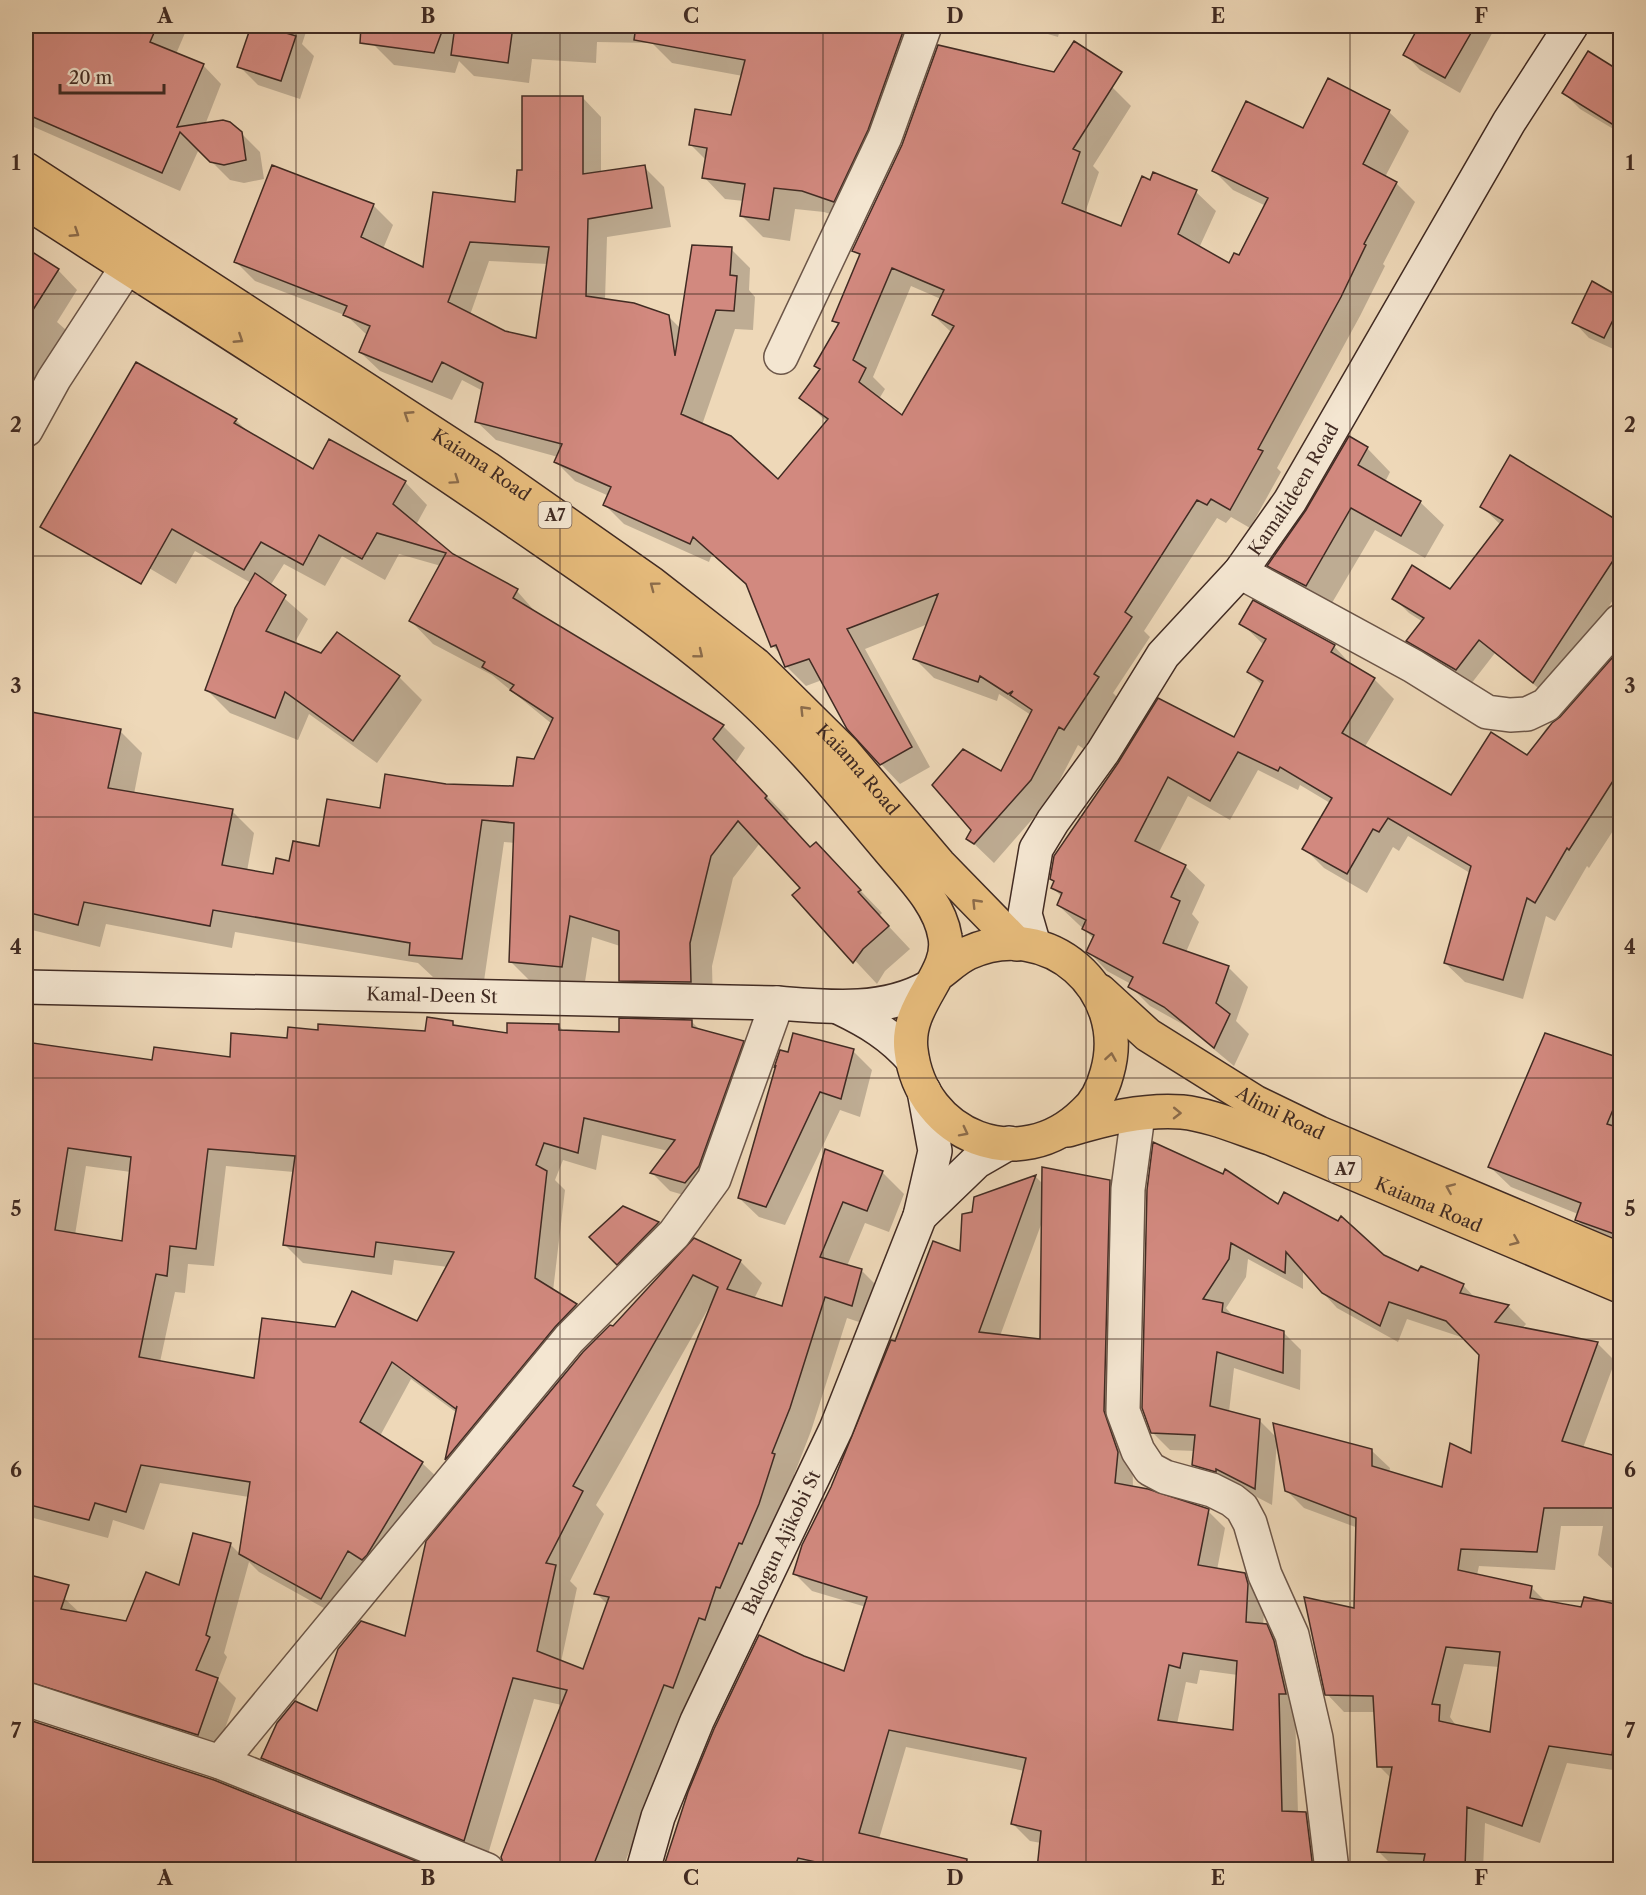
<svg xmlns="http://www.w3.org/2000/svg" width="1646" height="1895" viewBox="0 0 1646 1895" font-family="'Libre Caslon Text',serif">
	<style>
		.shadow { fill: #0003; fill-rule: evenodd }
		.building { fill: #d2897f; stroke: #412b23; stroke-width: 1.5; fill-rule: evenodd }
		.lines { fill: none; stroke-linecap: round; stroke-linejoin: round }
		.street-casing { stroke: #6c5648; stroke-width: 36 }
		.secondary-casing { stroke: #412b23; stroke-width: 36 }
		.highway-casing { stroke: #412b23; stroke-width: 36 }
		.street { stroke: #f4e6d1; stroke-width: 33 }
		.secondary { stroke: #f4e6d1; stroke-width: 33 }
		.highway { stroke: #e7bc7c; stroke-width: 33 }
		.oneway { stroke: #8c6c4b }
		.grid { fill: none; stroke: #412b23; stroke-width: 1.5; stroke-opacity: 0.55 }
		.labels { text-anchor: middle; stroke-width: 4.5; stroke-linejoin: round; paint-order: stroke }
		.shield { fill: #f4e6d1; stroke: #776357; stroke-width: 1.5 }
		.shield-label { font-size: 16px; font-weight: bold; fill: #412b23 }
		.street-label { font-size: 18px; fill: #412b23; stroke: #f4e6d1 }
		.neatline { fill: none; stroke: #412b23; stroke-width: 2 }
		.grid-label { font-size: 20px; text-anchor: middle; font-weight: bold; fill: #412b23 }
	</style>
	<rect width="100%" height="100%" fill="#eed8b8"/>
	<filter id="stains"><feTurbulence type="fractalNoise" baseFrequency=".00333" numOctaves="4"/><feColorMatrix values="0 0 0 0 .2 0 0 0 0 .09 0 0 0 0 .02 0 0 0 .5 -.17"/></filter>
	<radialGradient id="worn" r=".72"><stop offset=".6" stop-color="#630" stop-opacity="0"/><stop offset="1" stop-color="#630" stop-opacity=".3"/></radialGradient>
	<g class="shadow">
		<path d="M26,26H188L176,54L203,65L221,84L205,125L241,133L260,152L264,179L244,183L230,180L199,149L180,191L34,127L26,118Z"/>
		<path d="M252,26H308L302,44L314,56L300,99L258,85L239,66Z"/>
		<path d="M375,26H933L855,222L824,212L795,209L790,241L763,237L742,216L744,201L725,199L704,177L706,160L691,145L732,116L743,76L672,63L652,43L597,42L596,63L532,59L529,83L474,76L459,61L455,73L394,65L373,44Z"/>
		<path d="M1021,26H1061L1058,37Z"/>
		<path d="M1421,26H1496L1460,93L1420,70L1405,54Z"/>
		<path d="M1588,53L1620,72V133L1580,109L1564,93Z"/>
		<path d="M1329,81L1389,112L1409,131L1385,177L1396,183L1415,202L1383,264L1385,266L1360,316L1277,468L1281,472L1250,528L1231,517L1226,523L1217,518L1144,631L1150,637L1113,693L1117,697L1084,749L1078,745L1050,799L994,863L968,838L1031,715L999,694L997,701L934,678L915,659L928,624L865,649L930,767L900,784L881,764L822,680L806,686L786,666L781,655L773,646L748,587L712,554L709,562L624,524L605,505L609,496L575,481L556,462L558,457L496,440L476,421L483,391L462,380L452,400L380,371L360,352L367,335L347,316L255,281L235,261L373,205L393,225L383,249L425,269L516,203L523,172L582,97L601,117V173L645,168L664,187L671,227L607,237L605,300L668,316L681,329L731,249L750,268L749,290L755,297L753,330L735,329L702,425L778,481L827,422L801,398L821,370L816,365L839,326L834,320L861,257L854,250L1112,87L1131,106L1093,166L1099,172L1085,213L1122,228L1154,174L1196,192L1216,211L1199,248L1230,265L1240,257L1266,206L1233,190L1214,171L1303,130ZM489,261L548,264L538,340L505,333L470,315ZM911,286L941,299L933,315L951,332L903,417L879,399L885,389L873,377Z"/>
		<path d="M26,250L58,270L77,290L57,322L66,330L26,401Z"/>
		<path d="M1593,283L1620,299V352L1589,338L1574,322Z"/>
		<path d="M236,420L249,433L313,471L405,482L427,505L416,525L452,555L517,591L538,615L723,726L745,748L735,763L789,819L786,822L811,849L838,867L882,913L879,916L910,949L885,971L877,984L794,895L802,888L760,843L733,878L712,966L713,1004L643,1003L620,980V946L592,937L584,988L533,984L511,962L515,843L504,842L484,981L433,977L418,963L235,932L232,948L106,924L100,947L32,930L26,951V712L120,731L142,753L134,794L232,811L254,833L247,871L275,876L291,862L381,810L446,785L514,787L535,761L552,724L492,675L433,644L411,621L441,566L399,554L385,580L342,556L325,586L284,564L270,586L308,619L294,644L322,655L399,677L422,700L377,763L309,714L298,740L230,713L206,689L251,583L195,551L176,584L78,526Z"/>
		<path d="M1367,448L1390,472L1385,482L1420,502L1444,525L1425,558L1375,530L1329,608L1292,588L1269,565Z"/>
		<path d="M1511,457L1620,524V588L1553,700L1495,653L1471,684L1423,656L1408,641L1423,622L1409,613L1394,598L1451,591L1501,525L1482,507Z"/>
		<path d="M1253,602L1334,646L1353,667L1374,679L1394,699L1364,748L1451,797L1527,757L1547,727L1561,719L1620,651V820L1589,868L1587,866L1555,921L1546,916L1523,999L1465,982L1445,963L1470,873L1408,836L1399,851L1393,847L1367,893L1324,868L1304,848L1330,803L1300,785L1298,790L1258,770L1230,820L1188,796L1158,854L1185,866L1205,885L1192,914L1199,922L1186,952L1228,967L1248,987L1236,1021L1249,1034L1234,1066L1186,1026L1150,1006L1130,986L1131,984L1107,971L1088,951L1094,939L1058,905L1062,897L1053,888L1055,882L1052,879L1119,764L1235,739L1263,686L1249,672L1264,645L1241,623Z"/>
		<path d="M691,1021L700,1030L743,1042L761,1060L704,1201L670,1191L652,1173L668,1151L602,1135L596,1170L563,1160L555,1180L565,1190L553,1291L576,1305L595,1324L464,1477L447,1459L457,1413L411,1379L380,1436L422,1463L441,1481L340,1617L259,1572L249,1562L224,1653L227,1657L218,1680L236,1698L216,1753L26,1712V1720L213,1781L432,1870H26V1589L64,1598L81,1614L127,1623L181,1587L194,1535L231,1545L240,1554L249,1497L160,1483L144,1530L113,1520L108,1538L26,1516V1054L153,1061L231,1059L319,1031L426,1032L452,1022L457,1027L508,1034L558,1025L565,1032L620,1034ZM86,1166L131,1172L123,1243L75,1235ZM226,1166L294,1172L284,1244L303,1263L392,1275L394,1260L448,1267L418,1323L336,1329L255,1380L160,1362L175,1292L185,1293L188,1264L214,1266Z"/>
		<path d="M1546,1035L1620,1059V1249L1597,1240L1577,1220L1578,1214L1511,1187L1490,1167Z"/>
		<path d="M853,1051L872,1070L860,1117L840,1110L785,1225L759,1217L739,1198L777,1069Z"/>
		<path d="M826,1151L882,1172L904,1194L889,1232L865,1223L847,1266L861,1270L883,1292L874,1327L847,1318L811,1431L794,1475L796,1477L686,1706L622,1870H515L502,1857L562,1705L534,1699L486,1861L285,1780L263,1758L406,1638L613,1328L694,1240L740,1261L762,1283L754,1299L783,1308ZM712,1302L596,1593L608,1605L584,1671L561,1662L577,1588L570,1581L604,1514L596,1505Z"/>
		<path d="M1036,1177L1043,1184L1110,1182L1127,1199L1133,1488L1208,1511L1225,1528L1217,1570L1244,1574L1262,1592L1265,1602L1263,1625L1283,1643L1295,1710L1298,1813H1305L1323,1831L1327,1870H1038L1041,1843L1030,1841L1013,1824L1025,1771L906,1747L879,1839L957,1870H663L690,1793L803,1658L845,1673L866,1607L812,1591L795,1574L896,1343L961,1253L974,1213L975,1198ZM1042,1222V1341L1000,1336ZM1200,1670L1238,1675L1235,1731L1177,1724L1186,1682L1197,1684Z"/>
		<path d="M1148,1191L1279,1206L1419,1273L1463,1285L1476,1299L1509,1307L1526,1324L1522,1329L1597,1343L1615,1361L1583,1448L1620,1459V1573L1616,1572L1598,1555L1603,1526H1561L1555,1570L1479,1566L1477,1575L1531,1587L1546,1602L1582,1608L1585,1599L1620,1607V1771L1567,1763L1540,1843L1485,1823L1483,1870L1396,1869L1379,1852L1392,1779L1379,1766L1375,1712H1344L1327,1694L1355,1610L1358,1528L1304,1508L1286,1490L1277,1442L1272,1505L1234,1485L1212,1482L1194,1465L1195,1451L1170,1450L1152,1432ZM1248,1259L1303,1289V1271L1337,1308L1398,1342L1407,1319L1464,1338L1480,1354L1472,1455L1444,1489L1389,1473L1390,1468L1372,1451L1277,1438L1259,1420L1229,1412L1234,1368L1300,1390L1301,1350L1283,1332L1234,1317L1226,1308L1246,1277ZM1464,1664L1499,1667L1491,1734L1457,1727L1450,1717Z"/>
		<path d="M624,1207L658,1224L673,1239L633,1279L592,1237Z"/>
	</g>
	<g class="building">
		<path d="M26,26H157L150,42L204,64L177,127L223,120L230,122L242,132L246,160L224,165L210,162L180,132L162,173L26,114Z"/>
		<path d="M251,26H263L296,36L281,81L237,67Z"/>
		<path d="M361,26H444L434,53L360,43Z"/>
		<path d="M455,26H513L508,63L451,55Z"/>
		<path d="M636,26H835L866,31L867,26H905L868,130L834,202L802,191L774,188L769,220L740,216L745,184L702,178L707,148L689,145L695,109L731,115L745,60L634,40Z"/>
		<path d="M1419,26H1475L1445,78L1403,55Z"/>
		<path d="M1074,41L1122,72L1073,149L1080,152L1062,203L1121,226L1142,176L1150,180L1153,172L1197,190L1178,234L1229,263L1234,253L1239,255L1268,198L1212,171L1246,101L1303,128L1328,78L1390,110L1363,164L1397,182L1364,244L1366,245L1341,297L1258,449L1263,451L1230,510L1211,499L1207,505L1197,500L1125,612L1132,617L1094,674L1099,677L1064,730L1059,727L1031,780L974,844L966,839L971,830L932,785L963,749L1001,771L1032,710L1010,695L1013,691L1008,694L980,676L978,682L913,659L938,594L847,629L912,747L880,765L847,729L809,659L785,667L776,645L771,647L746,584L693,537L690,544L603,505L611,487L554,462L562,444L475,422L483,383L442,362L432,382L359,352L370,326L343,315L347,306L234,262L272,165L374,204L361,237L423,267L433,192L515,202L517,170H522V96H583V174L645,165L652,208L588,219L586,296L634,303L669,315L675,356L692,245L732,247L730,275L737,276L734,311L716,310L681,414L731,436L778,479L828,419L799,398L820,369L814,366L839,323L832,321L860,254L852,251L902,145L938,45L1054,72ZM470,242L549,247L536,338L505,331L448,302ZM892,268L944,290L932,315L954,326L902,415L859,382L866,368L853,360Z"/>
		<path d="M1588,51L1620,71V129L1562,93Z"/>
		<path d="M26,248L59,269L26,321Z"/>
		<path d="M1592,281L1620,297V306L1604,338L1572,323Z"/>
		<path d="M136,362L237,419L234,423L313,469L329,439L406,481L393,504L453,554L518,589L513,598L724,725L713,739L767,796L765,798L810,847L816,842L861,890L858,892L889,926L863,949L853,963L792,895L800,888L738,821L711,856L690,943L691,982L619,981V931L570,916L562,967L509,962L514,823L482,820L462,959L409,955L410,943L213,910L210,926L84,902L78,925L26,912V711L121,729L108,788L233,809L222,865L273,874L276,858L289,861L293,841L319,846L327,799L380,808L385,774L446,784L513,786L517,757L534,759L553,718L510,690L514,685L482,667L485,662L409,621L446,553L377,533L362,559L319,535L303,565L261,542L244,570L172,529L141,584L40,527Z"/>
		<path d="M1349,436L1368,447L1358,465L1421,501L1401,536L1351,508L1306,586L1267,566L1306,510Z"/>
		<path d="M1510,455L1620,522V550L1533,683L1479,640L1456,670L1406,641L1424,618L1392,599L1412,565L1450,589L1503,520L1480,507Z"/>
		<path d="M255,573L286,595L266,631L321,653L337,632L400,676L353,741L285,692L275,718L205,690L235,608Z"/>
		<path d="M1253,600L1335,645L1331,652L1375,678L1342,733L1451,795L1491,732L1527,755L1552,723L1560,717L1620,649V770L1569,850L1567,848L1535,903L1527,898L1503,980L1444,963L1471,866L1388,818L1379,832L1373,829L1347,874L1302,849L1332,798L1280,767L1278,771L1238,752L1210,801L1168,777L1135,841L1186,865L1171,897L1180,901L1163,943L1229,966L1216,1003L1230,1014L1214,1048L1164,1007L1128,987L1133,977L1086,952L1094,935L1082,929L1086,920L1057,905L1062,893L1051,888L1054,881L1050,879L1054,856L1118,763L1158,698L1234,737L1263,681L1247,672L1266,639L1239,624Z"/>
		<path d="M427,1017L453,1021V1025L507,1033V1023L559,1024V1030L619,1032V1018L692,1020V1027L744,1041L699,1166L685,1183L650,1173L675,1140L584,1118L578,1153L544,1143L536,1165L547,1171L535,1278L577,1304L555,1327L445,1460L457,1406L456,1409L392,1362L360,1422L423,1462L367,1555L362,1560L348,1551L321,1599L239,1554L250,1482L141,1465L126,1512L95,1503L89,1520L26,1504V1042L152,1060L154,1047L230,1057L231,1033L287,1038L288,1027L318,1030V1024L425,1031ZM68,1148L131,1157L122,1241L55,1230ZM208,1149L295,1156L283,1245L374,1257L376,1242L454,1252L417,1321L352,1291L335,1327L262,1318L254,1378L139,1357L156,1274L167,1276L170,1246L196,1249Z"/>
		<path d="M793,1033L854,1049L841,1099L820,1092L766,1207L738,1198L776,1065L774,1068L780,1050L788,1052Z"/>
		<path d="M1545,1033L1620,1058V1093L1607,1124L1620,1128V1236L1575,1220L1581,1203L1488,1167Z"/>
		<path d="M1153,1142L1223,1174L1225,1169L1278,1204L1284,1192L1338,1221L1341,1216L1384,1255L1418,1271L1421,1266L1464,1284L1460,1293L1509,1305L1495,1322L1598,1342L1562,1441L1620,1457V1508H1544L1537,1552L1461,1549L1458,1570L1532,1586L1530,1598L1581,1607L1584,1597L1620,1605V1699L1612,1755L1549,1746L1522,1826L1467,1807L1465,1869H1422L1425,1854L1377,1852L1392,1767H1377L1373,1696L1325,1695L1304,1597L1354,1608L1356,1518L1285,1491L1273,1423L1372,1449V1466L1442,1487L1450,1443L1471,1453L1479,1355L1446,1321L1389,1302L1380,1326L1322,1293L1286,1252L1285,1273L1231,1243L1229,1259L1203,1299L1223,1303L1222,1312L1284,1331L1283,1373L1217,1352L1210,1406L1260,1419L1255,1489L1216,1469V1472L1192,1465L1195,1435L1151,1433L1142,1408L1147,1190ZM1446,1647L1500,1652L1490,1732L1439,1721L1440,1705L1432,1704Z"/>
		<path d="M825,1149L883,1171L867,1211L843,1202L820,1257L862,1269L852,1306L825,1297L790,1408L772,1453L775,1454L759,1504L742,1544L739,1543L720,1588L716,1587L705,1620L699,1618L673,1688L664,1685L592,1869H505L501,1857L567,1690L513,1678L464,1841L261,1758L277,1723L295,1701L317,1711L338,1649L361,1621L405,1636L426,1541L583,1352L610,1325L613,1326L694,1238L741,1260L727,1289L782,1306ZM693,1275L718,1287L594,1594L609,1597L583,1669L537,1651L556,1565L546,1563L583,1491L573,1486Z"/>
		<path d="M1042,1167L1110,1180L1104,1411L1118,1452L1115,1483L1148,1489L1209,1509L1198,1565L1245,1573L1248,1584L1246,1622L1267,1624L1274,1641L1286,1694H1279L1282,1811L1306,1812L1313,1869L1102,1866L1101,1869H1037L1041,1831L1011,1824L1026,1758L889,1730L859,1833L967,1859L966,1869H848L798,1858L794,1869H663L688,1792L714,1729L759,1635L804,1656L844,1671L867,1597L793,1574L802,1545L831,1487L891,1340L895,1341L933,1241L960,1251L962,1214L972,1212L974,1197L1036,1175L979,1332L1040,1339ZM1183,1653L1237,1661L1233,1730L1158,1720L1169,1665L1180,1668Z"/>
		<path d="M623,1206L659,1222L617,1265L589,1237Z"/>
		<path d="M193,1533L231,1543L206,1635L210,1637L196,1670L218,1678L198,1735L26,1681V1574L69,1585L61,1609L126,1621L146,1572L179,1585Z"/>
		<path d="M26,1719L214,1780L436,1869H26Z"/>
	</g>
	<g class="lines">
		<g class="street-casing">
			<g id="street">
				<path d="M781,357L885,137L925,26"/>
				<path d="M26,430L54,379L127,267"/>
				<path d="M1240,572L1413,666L1487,712L1510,715L1527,714L1546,705L1620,621"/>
				<path d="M1138,1115L1128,1189L1123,1411L1138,1451L1150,1469L1165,1477L1212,1490L1232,1500L1242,1508L1250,1523L1265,1575L1292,1635L1316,1738L1332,1870"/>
				<path d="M26,1699L220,1762L487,1870"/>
				<path d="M220,1762L569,1339L674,1234L714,1179L777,1003"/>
			</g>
		</g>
		<g class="secondary-casing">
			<g id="secondary">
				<path id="s1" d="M1034,945L1025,914L1036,849L1053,821L1103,752L1163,655L1240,572L1290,501L1509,122L1571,26"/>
				<path id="s2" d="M26,987L777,1003C828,1007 883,1013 929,987"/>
				<path d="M840,1008C869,1022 891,1035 912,1059"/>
				<path d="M920,1216L976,1162L1009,1143"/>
				<path id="s3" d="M643,1870L658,1817L697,1721L836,1429L920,1216L935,1151L924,1091"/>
			</g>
		</g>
		<g class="highway-casing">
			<g id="highway">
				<path id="s4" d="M26,169L487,468L651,583L756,665L843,751L939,864L1017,944"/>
				<path d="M26,202C188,307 353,409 512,519C586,570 663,621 731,680C790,731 840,791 890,851C911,876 940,904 945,937C952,975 905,1004 911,1050C921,1137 1020,1176 1084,1113C1096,1103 1103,1088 1107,1073C1131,990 1048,916 968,953C957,958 947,968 937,975"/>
				<path id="s5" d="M1100,991L1148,1035L1255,1102L1319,1133L1620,1260"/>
				<path id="s6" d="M1068,1130C1104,1119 1143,1109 1182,1112C1211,1115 1242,1129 1270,1138L1620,1286"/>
			</g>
		</g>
		<use href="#street" class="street"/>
		<use href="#secondary" class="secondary"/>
		<use href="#highway" class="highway"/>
	</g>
	<defs><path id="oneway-chevron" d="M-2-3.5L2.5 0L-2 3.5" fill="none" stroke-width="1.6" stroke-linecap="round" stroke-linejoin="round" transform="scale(1.5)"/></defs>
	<g class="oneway">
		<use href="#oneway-chevron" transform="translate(75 233) rotate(33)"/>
		<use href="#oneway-chevron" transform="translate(239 339) rotate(33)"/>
		<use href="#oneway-chevron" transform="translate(408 415) rotate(-147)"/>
		<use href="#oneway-chevron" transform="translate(455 480) rotate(35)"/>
		<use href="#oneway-chevron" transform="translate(654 586) rotate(-143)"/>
		<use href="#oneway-chevron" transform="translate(699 654) rotate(39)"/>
		<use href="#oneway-chevron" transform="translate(804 710) rotate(-134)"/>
		<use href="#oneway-chevron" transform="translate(976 903) rotate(-134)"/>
		<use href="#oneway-chevron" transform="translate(1111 1057) rotate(-81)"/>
		<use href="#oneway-chevron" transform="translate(1177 1113) rotate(1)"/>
		<use href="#oneway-chevron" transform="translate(964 1132) rotate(27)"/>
		<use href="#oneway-chevron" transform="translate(1450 1188) rotate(-157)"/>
		<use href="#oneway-chevron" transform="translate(1515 1241) rotate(23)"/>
	</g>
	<path class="grid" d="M296,26V1870M560,26V1870M823,26V1870M1086,26V1870M1350,26V1870M26,294H1620M26,556H1620M26,817H1620M26,1078H1620M26,1339H1620M26,1601H1620"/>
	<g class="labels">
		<g class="shield">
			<rect x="538.5" y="502" width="33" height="26" rx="4.5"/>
			<rect x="1328.5" y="1156" width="33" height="26" rx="4.5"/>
		</g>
		<g class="shield-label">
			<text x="555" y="521">A7</text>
			<text x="1345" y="1175">A7</text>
		</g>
		<g class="street-label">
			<text dy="6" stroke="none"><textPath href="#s4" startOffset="543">Kaiama Road</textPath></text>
			<text dy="6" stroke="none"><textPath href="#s1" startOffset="542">Kamalideen Road</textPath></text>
			<text dy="6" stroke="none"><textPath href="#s4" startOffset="1029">Kaiama Road</textPath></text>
			<text dy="6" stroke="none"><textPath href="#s2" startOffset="406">Kamal-Deen St</textPath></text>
			<text dy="6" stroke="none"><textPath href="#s5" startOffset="219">Alimi Road</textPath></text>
			<text dy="6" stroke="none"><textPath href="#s6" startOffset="380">Kaiama Road</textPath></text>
			<text dy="6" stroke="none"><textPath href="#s3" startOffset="356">Balogun Ajikobi St</textPath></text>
		</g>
	</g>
	<rect width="1646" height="1895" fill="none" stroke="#eed8b8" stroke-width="66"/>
	<path d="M60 84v9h104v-9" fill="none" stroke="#412b23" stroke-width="3"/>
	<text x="69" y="84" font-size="18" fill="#412b23" stroke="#f4e6d1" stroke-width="4.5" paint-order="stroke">20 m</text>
	<rect x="33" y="33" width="1580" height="1829" class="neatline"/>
	<g class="grid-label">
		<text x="165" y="23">A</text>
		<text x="428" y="23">B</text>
		<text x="691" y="23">C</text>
		<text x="955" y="23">D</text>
		<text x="1218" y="23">E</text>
		<text x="1481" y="23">F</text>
		<text x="16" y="170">1</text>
		<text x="1630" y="170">1</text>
		<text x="16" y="432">2</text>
		<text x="1630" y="432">2</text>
		<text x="16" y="693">3</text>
		<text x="1630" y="693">3</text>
		<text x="16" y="954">4</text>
		<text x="1630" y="954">4</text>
		<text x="16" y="1216">5</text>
		<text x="1630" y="1216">5</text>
		<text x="16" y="1477">6</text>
		<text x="1630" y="1477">6</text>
		<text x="16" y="1738">7</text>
		<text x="1630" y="1738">7</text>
		<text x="165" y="1885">A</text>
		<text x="428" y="1885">B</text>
		<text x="691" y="1885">C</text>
		<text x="955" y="1885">D</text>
		<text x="1218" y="1885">E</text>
		<text x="1481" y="1885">F</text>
	</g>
	<rect width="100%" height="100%" filter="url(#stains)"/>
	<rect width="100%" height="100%" fill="url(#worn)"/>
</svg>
